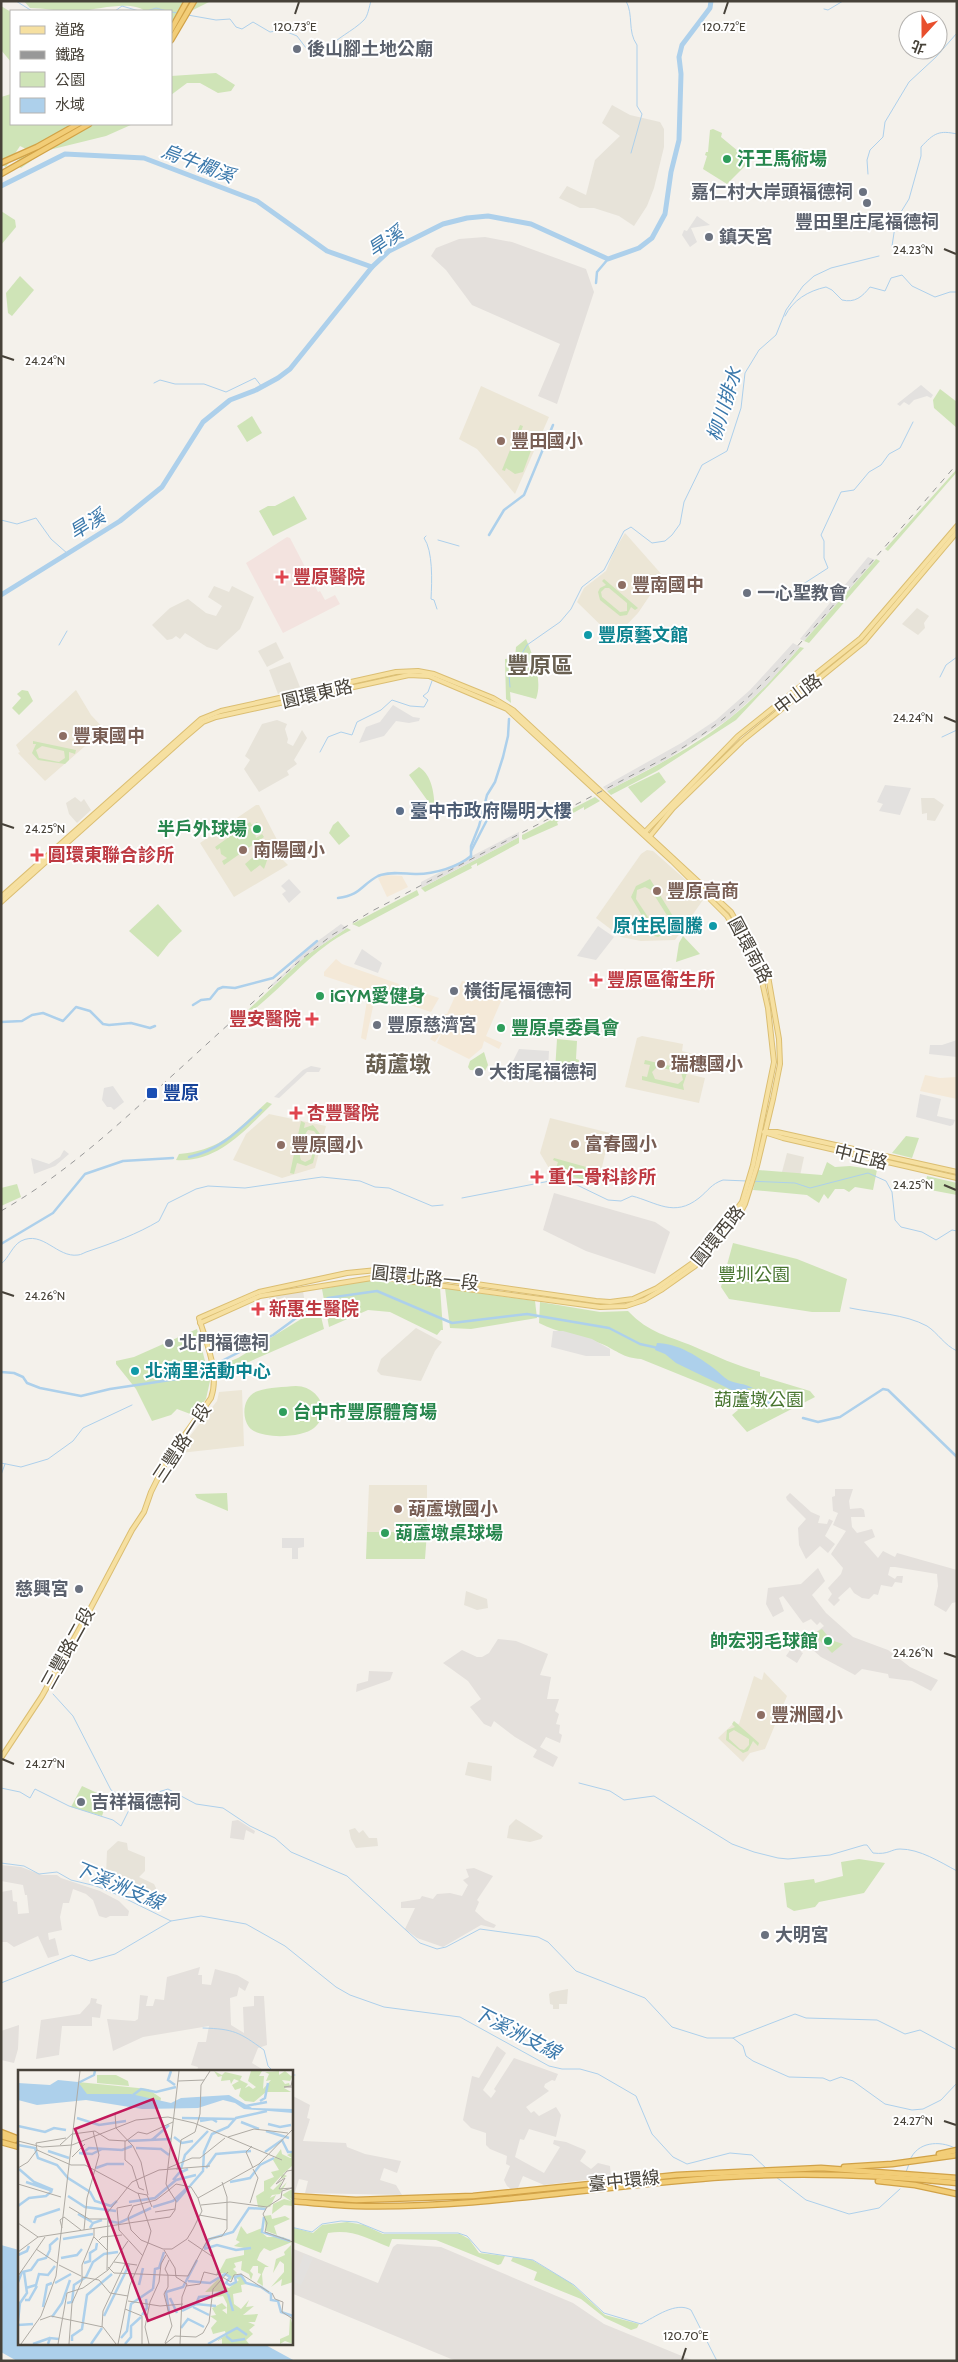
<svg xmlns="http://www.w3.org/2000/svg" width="958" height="2362" viewBox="0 0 958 2362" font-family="Cabin,'Noto Sans TC',sans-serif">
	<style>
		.residential { fill: #e7e3d9 }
		.commercial { fill: #f4e9d8 }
		.industrial { fill: #e4e0dc }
		.education { fill: #ece6d6 }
		.medical { fill: #f3e3df }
		.green { fill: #cfe4b7; fill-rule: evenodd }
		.parking { fill: #e3e1df }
		.water { fill: #add0eb }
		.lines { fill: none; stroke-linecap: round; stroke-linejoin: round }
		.stream { stroke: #add0eb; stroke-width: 1 }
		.canal { stroke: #add0eb; stroke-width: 2.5 }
		.river { stroke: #add0eb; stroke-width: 5 }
		.primary-casing { stroke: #dbbe72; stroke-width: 6 }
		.motorway-casing { stroke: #d1a247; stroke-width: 7 }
		.primary { stroke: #f6e0a1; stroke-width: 4 }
		.motorway { stroke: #f2cd77; stroke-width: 4.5 }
		.rail { stroke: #989898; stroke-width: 1; stroke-dasharray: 6 6; stroke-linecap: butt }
		.ticks { fill: none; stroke: #474239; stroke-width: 2 }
		.worship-dot { fill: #6b7280; stroke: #fff; stroke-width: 2 }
		.leisure-dot { fill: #2e9e5b; stroke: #fff; stroke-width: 2 }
		.education-dot { fill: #8d6e63; stroke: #fff; stroke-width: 2 }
		.health-dot { fill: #e0444e; stroke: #fff; stroke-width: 2 }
		.culture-dot { fill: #0f9aa8; stroke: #fff; stroke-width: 2 }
		.service-dot { fill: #5c6f8a; stroke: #fff; stroke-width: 2 }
		.transit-dot { fill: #1a4fb4; stroke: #fff; stroke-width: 2 }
		.labels { text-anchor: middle; stroke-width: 4; stroke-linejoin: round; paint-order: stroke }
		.worship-label { font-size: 18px; font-weight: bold; fill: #5b616d; stroke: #fff; text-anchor: start }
		.leisure-label { font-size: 18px; font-weight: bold; fill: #27864d; stroke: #fff; text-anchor: start }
		.education-label { font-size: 18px; font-weight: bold; fill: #785e54; stroke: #fff; text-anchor: start }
		.health-label { font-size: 18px; font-weight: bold; fill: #be3a42; stroke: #fff; text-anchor: start }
		.culture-label { font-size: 18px; font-weight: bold; fill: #0d838f; stroke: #fff; text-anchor: start }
		.street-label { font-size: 18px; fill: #474239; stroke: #fff }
		.service-label { font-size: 18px; font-weight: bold; fill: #4e5e75; stroke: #fff; text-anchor: start }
		.transit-label { font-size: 18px; font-weight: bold; fill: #164399; stroke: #fff; text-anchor: start }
		.park-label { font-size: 18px; fill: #487530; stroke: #fff }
		.water-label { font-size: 19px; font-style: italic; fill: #3a78ab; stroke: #fff }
		.district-label { font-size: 22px; font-weight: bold; fill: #696051; stroke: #fff }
		.inset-river { fill: none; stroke: #add0eb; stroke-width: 2.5 }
		.inset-road { fill: none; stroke: #afaba4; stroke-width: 1 }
		.view { fill: #c2185b; fill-opacity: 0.15; stroke: #c2185b; stroke-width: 2.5 }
		.inset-edge { fill: none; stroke: #474239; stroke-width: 2.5 }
		.ticks-label { font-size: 12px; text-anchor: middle; fill: #474239; stroke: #fff; stroke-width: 4; stroke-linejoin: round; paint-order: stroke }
	</style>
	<rect width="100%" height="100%" fill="#f4f1eb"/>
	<g class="residential">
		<path d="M612,105L630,115L660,122L664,129V147L654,188L647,206L634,226L619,216L594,208H580L559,198L567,186L586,195L595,160L620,136L602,123Z"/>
		<path d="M214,586L229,592L232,586L254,597L240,629L217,650L207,647L185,633L180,639L176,636L172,639L167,640L152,625L170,608L188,599L206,613L216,616L222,606L208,597Z"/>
		<path d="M917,608L929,616L924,623L925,628L918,635L902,624Z"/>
		<path d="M276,642L284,658L267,667L258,651Z"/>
		<path d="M290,662L300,687L278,694L269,670Z"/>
		<path d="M277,720L287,724L285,729L288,739L287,743L293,746L302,730L307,738L294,760L297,764L287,771L289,775L259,792L244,769L250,760L245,756L262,724Z"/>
		<path d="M75,797L81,802L84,799L91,810L77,823L69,814L66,803Z"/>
		<path d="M921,798H934L944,805L935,821L927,820V813L922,814Z"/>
		<path d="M787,1153L804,1157L800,1176L782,1172Z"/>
		<path d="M303,1291L305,1303L290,1312L281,1308L270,1309L269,1298Z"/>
		<path d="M416,1328L442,1342L435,1351L421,1381L381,1375L377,1371L381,1359Z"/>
		<path d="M466,1591L487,1599L488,1608L477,1610L464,1605Z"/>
		<path d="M468,1762L492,1766L491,1781L465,1775Z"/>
		<path d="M516,1819L543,1836L541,1839L530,1842L507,1838L509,1826Z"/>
		<path d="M355,1828L359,1833L363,1830L369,1838H377L378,1846L356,1848L351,1839L349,1830Z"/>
		<path d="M118,1841L127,1843L128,1850L145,1857V1871L139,1877L154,1884L161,1898L151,1899L106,1875L107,1851Z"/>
		<path d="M568,1989L567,2004H559V2009H553V2005L550,2004L549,1994L552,1992Z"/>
	</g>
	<g class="commercial">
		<path d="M384,875L402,876L408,887L387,897L378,878Z"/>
		<path d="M336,959L342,964L399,984L394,999L324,976V972Z"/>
		<path d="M462,981L505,992L486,1036L502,1043L499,1049L484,1041L482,1048L469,1059L437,1043L443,1030L435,1042L430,1039L442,1022L440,1019L444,1014H447Z"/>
		<path d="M403,986L439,998L431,1012L398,1001Z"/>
		<path d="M368,994L375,997L366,1040L361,1038Z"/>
		<path d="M925,1075L940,1078L957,1077V1099L920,1091Z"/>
	</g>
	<g class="industrial">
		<path d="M485,237L512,242L586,269L594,292L557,404L538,396L560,344L472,305L446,270L431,256L436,248L459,239Z"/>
		<path d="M554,1193L655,1222L670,1232L655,1274L586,1251L543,1230Z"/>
		<path d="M835,1489H853L849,1501L850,1509L861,1508L864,1510L865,1517H851L852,1527L857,1533L872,1529L875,1537L864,1542L878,1558L883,1551L895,1557L897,1553L957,1570V1602L952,1603L946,1612L934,1605L938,1586L937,1574L895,1567H890L888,1575L895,1579L897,1576H903L902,1583L895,1582L892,1587L881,1585L878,1595L874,1594L869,1599L862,1598L854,1593L850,1587L838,1598L840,1600L834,1606L828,1600L832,1594L828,1588L841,1574L843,1568L831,1554L846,1531L833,1525L838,1513L833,1511L832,1497L835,1496Z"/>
		<path d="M790,1493L811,1512L820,1516L818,1523L827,1524L829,1519L833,1521L825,1536L835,1544L828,1553L820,1546L806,1559L799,1545L798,1528L806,1519L787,1500L786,1497Z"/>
		<path d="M818,1568L825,1581L812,1595L826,1613L853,1637L888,1650L910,1667L938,1680L931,1691L912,1681L889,1678L888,1674L862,1669L855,1675L821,1657L807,1645L804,1646L801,1652L803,1653L797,1663L786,1656L799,1637L802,1639L811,1631L814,1634L824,1626L820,1622L817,1625L811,1619L803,1623L783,1596L779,1598L784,1611L773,1617L766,1604L768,1588L801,1584Z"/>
		<path d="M498,1639L516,1641L548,1654L540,1675L551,1677L547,1699H559L555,1711L559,1714L556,1724L560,1725L559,1733L562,1735L560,1743L546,1737L540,1747L558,1757L553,1767L533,1757L537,1750L515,1737L494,1721L491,1727L484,1724L470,1707L481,1699L468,1681L443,1663L462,1650L477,1657H482L489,1653Z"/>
		<path d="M369,1671L393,1672L390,1680L356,1692L357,1684L368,1681Z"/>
		<path d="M238,1820L255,1831L254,1834L246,1830L244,1840L230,1838L232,1821Z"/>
		<path d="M1,1865L21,1867L42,1875H57L61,1878L100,1891L119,1901L129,1911L128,1916H110L106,1918L99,1916L93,1900L86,1894L73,1889L69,1903H63L60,1917L62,1930L48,1933L49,1940L55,1938L59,1955L48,1958L38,1936L14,1947L7,1942H1V1892L12,1890L13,1901L17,1902L18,1914L29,1913L27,1895H25L23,1885L1,1881Z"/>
		<path d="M474,1868L493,1876L477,1900L479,1902L475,1911L485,1920L496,1925L494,1928L481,1925L443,1947L417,1938L405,1929L415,1908H401V1902L420,1899L422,1896L433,1899L437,1894L450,1893L462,1896L468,1885L463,1880L469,1877L466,1869Z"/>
		<path d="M200,1967L198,1975H202V1984L211,1985L215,1969L237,1975L249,1982L245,1991L239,1987L237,1996L230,1998L231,2025L244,2033L243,2007L254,2006V1996H264L267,2045L258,2048L252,2063L265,2071H197L198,2067L191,2065L198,2042H206L209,2026L143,2037L113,2051L107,2019L135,2021L138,2019L140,1995L148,1996L146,2006H153L155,1999L164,2000L167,1977Z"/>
		<path d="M91,1998L97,1999L96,2003L102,2005L100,2018L92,2017V2026H62L59,2055L36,2059L41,2020L80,2014L90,2003Z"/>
		<path d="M19,2025L18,2049L14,2063L1,2060V2031Z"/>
		<path d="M497,2046L506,2053L483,2090L491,2098L496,2091L494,2089L514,2058L558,2074L555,2081L552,2080L545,2084L544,2087L549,2091L526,2107L531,2113L534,2111L539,2116L556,2107L561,2115L556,2137L529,2129L524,2140L520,2139L515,2157L544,2173L560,2147L553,2144L554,2140L566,2142L585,2150L586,2152L580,2161L591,2169L598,2163L610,2166L611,2177L544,2185L523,2176L518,2188L511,2189L507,2186L504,2180L510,2166L506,2164L507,2156L490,2149L486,2145V2133L471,2128L463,2120L472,2076L479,2078Z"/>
		<path d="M291,2095L310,2105L307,2118L310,2119L303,2141L346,2143L347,2147L365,2154L401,2161L397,2173L384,2168L380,2180L396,2185L402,2195L305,2193L308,2181L299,2179L295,2192H291Z"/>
		<path d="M397,2244L441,2247L573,2303L604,2324L694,2361H456L291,2293V2248L378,2283L393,2247Z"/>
	</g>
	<g class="education">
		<path d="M481,386L549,417L515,494L477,449L459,439Z"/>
		<path d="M625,533L663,576L638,613L614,638L577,602L584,588L606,571L614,551Z"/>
		<path d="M76,690L91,715L106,731L92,740L45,781L18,753L20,752L16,745Z"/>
		<path d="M256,805H259L274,834L285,855L283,860L288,865L234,897L200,843Z"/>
		<path d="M647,850L653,851L705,897L675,940L641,941L621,937L596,918L641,854Z"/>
		<path d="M642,1036L683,1044L682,1051L693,1054L688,1074L705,1078L699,1103L625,1087L637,1038Z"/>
		<path d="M269,1114L326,1126L315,1168L282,1178L233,1160L246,1134Z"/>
		<path d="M550,1118L610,1133L598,1184L553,1175L540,1153Z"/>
		<path d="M242,1390L244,1446L180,1453V1449L217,1401L219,1392Z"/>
		<path d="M369,1485H427V1532H367Z"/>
		<path d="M764,1672L787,1696L765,1749L750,1753L743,1762L718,1738L734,1723L739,1724L754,1676L762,1680Z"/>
	</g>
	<path class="medical" d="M287,537L290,538L318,592L320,591L325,600L335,595L340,604L283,633L246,563Z"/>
	<g class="green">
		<path d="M24,1H211L171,21V11H145C132,0 98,9 81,11C65,13 46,8 30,8Z"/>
		<path d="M1,6L11,12V62L1,50Z"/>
		<path d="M216,73L235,85L231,91L218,93L200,83H187L171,95V76Z"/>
		<path d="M11,94V124H133L106,136L45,151L21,168L14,164L28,150L20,146L6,167L1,165V97Z"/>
		<path d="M713,129L722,133L721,137L750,161L727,184L703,169L707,156L705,155L706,152H708L710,130Z"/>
		<path d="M1,211L15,220L16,227L1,245Z"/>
		<path d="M20,276L34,290L12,316L8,313L6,293Z"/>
		<path d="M940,389L957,402V428L934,408L933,400Z"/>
		<path d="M252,416L262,433L247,442L237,426Z"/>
		<path d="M520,425L523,426L519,437L529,440L532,448L523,472L515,474L506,468L505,471L502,470Z"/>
		<path d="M957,469V472L888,551L885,549Z"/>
		<path d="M294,496L307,519L273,536L259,511L268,506H275Z"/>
		<path d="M876,559L880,561L809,643L804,641Z"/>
		<path d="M604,579L638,608L635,610L631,607L627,615L620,616L600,600L598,592L600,588L606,585L602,581ZM605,588H609L627,603V611L620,612L602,597L601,592Z"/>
		<path d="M526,639C533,656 543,680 536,699L510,692L511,703L506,699L505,659L515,658L516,647Z"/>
		<path d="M800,647L804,648L736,720L657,771L611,795L607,791C650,769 693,748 730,718C756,698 778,672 800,647Z"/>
		<path d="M22,690L28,691L33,701L19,715L12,708L21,698L17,694Z"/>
		<path d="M33,741L76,750L75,754L69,752V760L65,764L38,760L32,753L36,744H33ZM42,746L64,751L65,758L59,762L39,758L36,750Z"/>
		<path d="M419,767C433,776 434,795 435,811L409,775Z"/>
		<path d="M659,772L666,782L641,803L628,787Z"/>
		<path d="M595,797L600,801L584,810V807L557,822L558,825L524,840L522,839V835Z"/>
		<path d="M338,821L350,836L339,845L329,833L333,825Z"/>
		<path d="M250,822L252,825L257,822L263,832L258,835L252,826L249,827L255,832L256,838L262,834L264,837L224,865L222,861L227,858L221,854L220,848L217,850L215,847Z"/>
		<path d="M519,837V843L477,866V863L471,866L472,868L425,892L421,888Z"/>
		<path d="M268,844L271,849L264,869L260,865L251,872L245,864Z"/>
		<path d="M650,879L679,926L658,937L654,936L631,897L636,886ZM645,887L651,890L670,920V925L665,930L656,929L636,899L637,890Z"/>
		<path d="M417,890L419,895L359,927L352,924Z"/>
		<path d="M158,904L182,931L169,943L158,957L129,931Z"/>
		<path d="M347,928L351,930C312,949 286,985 252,1011H247L307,955Z"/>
		<path d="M683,936L700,954L676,962L679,943Z"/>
		<path d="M557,1039L577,1041L576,1059L579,1060L578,1073L555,1071Z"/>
		<path d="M484,1052L488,1065L485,1071L470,1070L468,1067L470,1061Z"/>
		<path d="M645,1060L688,1070L683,1085L684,1090L642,1080V1076L647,1077L650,1065L644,1064ZM657,1067L681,1072L683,1080L678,1084L655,1079L652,1072Z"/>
		<path d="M267,1102L272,1104C245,1130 218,1163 176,1160L179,1154C223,1150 236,1130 267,1102Z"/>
		<path d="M301,1121L305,1123L304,1128L313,1125L320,1134L313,1163L306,1166L297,1163L294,1174L290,1173ZM308,1130L314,1131L317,1135L311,1159L305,1162L301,1160C298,1153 303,1136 308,1130Z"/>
		<path d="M906,1136L919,1138L912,1158L892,1153Z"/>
		<path d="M554,1158L597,1170L595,1179L590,1181L560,1174L556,1168L558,1162L553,1160Z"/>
		<path d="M827,1162L835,1167L850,1166L877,1170L873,1190L855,1187L849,1192L844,1189H835L828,1199L824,1194L819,1203L807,1195L753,1190L758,1170L822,1175Z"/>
		<path d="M927,1176L957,1183V1195L925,1189Z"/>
		<path d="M17,1184L21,1197L1,1206V1188Z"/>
		<path d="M733,1243L797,1259L847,1279L840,1312H812L729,1299L721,1287Z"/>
		<path d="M374,1279L440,1287L443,1330H441L437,1335L390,1312L368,1310L329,1327L322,1289Z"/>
		<path d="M445,1288L535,1301L537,1318L471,1329L450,1328Z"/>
		<path d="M540,1302L600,1312L628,1311C650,1334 667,1335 695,1347C716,1356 737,1366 760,1372V1376L810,1391L815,1397L747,1432L732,1415L738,1410L725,1393L641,1359C623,1358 618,1351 602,1344C581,1336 559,1333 539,1323Z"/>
		<path d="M319,1308L324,1329L221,1374L216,1367L238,1358Z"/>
		<path d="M197,1329L210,1381L206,1399L193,1415L177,1409L171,1415L152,1421L136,1389L116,1364V1361L134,1357Z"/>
		<path d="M296,1386C318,1386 333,1412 314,1428C302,1438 259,1440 249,1427C241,1416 243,1396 258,1391C269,1387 284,1387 296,1386Z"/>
		<path d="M227,1493L228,1511L197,1498L195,1494Z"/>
		<path d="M367,1532H427L425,1559H366Z"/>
		<path d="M822,1629L831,1640L843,1644L832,1653L813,1634Z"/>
		<path d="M734,1721L759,1743L758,1746L753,1741L748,1751L743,1753L726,1740L727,1730L735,1727L732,1724ZM734,1730L749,1739V1745L744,1750L740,1749L729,1739V1733Z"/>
		<path d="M82,1786L108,1798L102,1816L71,1807Z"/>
		<path d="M859,1859L885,1863L864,1893L819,1902L815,1907L794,1911L787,1907L784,1883L814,1879L815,1883L843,1876L841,1862Z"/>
		<path d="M347,2222L364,2225L383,2234H460L469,2239L479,2253L505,2256L501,2264L498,2265L436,2240L392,2239L389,2247C366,2238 353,2229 328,2233L321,2253L291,2241V2227L313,2233L322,2225Z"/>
		<path d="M513,2257L532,2260L571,2283L605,2315L639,2324L637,2328L631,2330L605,2318L581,2299L534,2280L537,2272L511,2261Z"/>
	</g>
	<g class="parking">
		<path d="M697,216L710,225L691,228L697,242L690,247L682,235L684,230L687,231Z"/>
		<path d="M921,385L933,395L931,398L927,396L914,400L909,405L904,402L900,406L897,404Z"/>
		<path d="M868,557L875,560L804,641L800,639Z"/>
		<path d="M793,643L800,647L766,686L729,719L666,760L607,791L603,787L683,742L716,720L750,690Z"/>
		<path d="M393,705L413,717L420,718L419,721L409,723L396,721L384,736L359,743L366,727L380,722Z"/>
		<path d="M885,785L911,788L900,815L879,811L883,804L877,802Z"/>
		<path d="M519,832V837L421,888V882Z"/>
		<path d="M289,879L301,892L289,903L282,894L286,891L281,886Z"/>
		<path d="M341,924L347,928L307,955L273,986L271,985L295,963L296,957Z"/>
		<path d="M598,926L614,937L596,960L577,956Z"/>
		<path d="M362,949L382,963L378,973L354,964Z"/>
		<path d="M957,1040V1057L929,1054L930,1045H942Z"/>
		<path d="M519,1049L549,1051L548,1069L523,1068L513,1061Z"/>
		<path d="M311,1066L321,1068L319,1072H307L279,1098L274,1097L303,1070Z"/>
		<path d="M113,1086L124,1102L114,1110L111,1107H107L102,1100L104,1088Z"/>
		<path d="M920,1094L941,1099L937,1116L955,1120L953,1125L950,1126L916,1117Z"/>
		<path d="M64,1150L69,1154L55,1166L34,1174L31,1158L49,1164L60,1157Z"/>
		<path d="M553,1331H563L592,1339L610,1349V1356H586L551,1347Z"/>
		<path d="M282,1538H304V1547L298,1548V1559H292V1548H282Z"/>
		<path d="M304,2254L313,2258L301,2285L294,2282Z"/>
	</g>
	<g class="water">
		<path d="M657,1343C678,1343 699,1357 716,1370C720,1373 723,1377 728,1380C736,1384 744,1383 753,1388H747L748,1390L753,1393L755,1389L774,1400V1402L771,1400L772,1404L761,1409L746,1397L676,1363L665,1354L655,1350Z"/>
		<path d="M1,2245L19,2250V2343H262L295,2361H17L1,2352Z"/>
	</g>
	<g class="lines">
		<g class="stream">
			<path d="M16,1L32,11"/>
			<path d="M569,1H573"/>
			<path d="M626,1C634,15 627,31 637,45V106L642,114L631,153"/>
			<path d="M824,9L828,10L843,1"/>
			<path d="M43,11H51"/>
			<path d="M115,11L122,6L139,11"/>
			<path d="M147,11L156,8L167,11"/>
			<path d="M171,12L178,13"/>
			<path d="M182,14L216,20L230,19L236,27L242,29L253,22L270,32L282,30L297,36L309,52L327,50C337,37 352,32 364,20C368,16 369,7 371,1"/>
			<path d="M868,174L867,160L870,150L883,137L885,122L909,82L936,57L957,33"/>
			<path d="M892,246L896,220L909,199L921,156V147C934,133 939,130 957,134"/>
			<path d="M785,316C793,300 808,291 826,287L832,290L842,300C855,303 862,297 870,287L885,291L891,278L902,275L912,286L935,297L950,292H957"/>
			<path d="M154,383L160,380L175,384H204L226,392L255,378L262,387"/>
			<path d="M1,520L17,524L36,518L51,539L68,554"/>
			<path d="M426,536L424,538C433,551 432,581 431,599L434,600L437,609"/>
			<path d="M438,540L459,546"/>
			<path d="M794,590L828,568L824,558V541L821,535L841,492L854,490L869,472L881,465L889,454L900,448L913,422"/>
			<path d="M59,645L67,631"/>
			<path d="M940,677L946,665L957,657"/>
			<path d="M510,687L509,675L527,645L560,622L571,609L582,587L604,570L624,531L631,527L652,543L665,541L672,535L680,524L684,502L702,465L727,451L741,408L745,373L759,350L776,335L786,310L803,286L814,276L831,268L879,256"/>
			<path d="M942,737L957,730"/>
			<path d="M320,752L328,737L341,732L352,735L357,722L381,710L392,700L410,706L424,707L428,700L423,696L428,692L432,681"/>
			<path d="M462,1198L555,1180L577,1185L608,1200L621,1201L632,1196C656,1202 674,1218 699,1198C708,1191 711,1184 723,1180L795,1183L810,1188L868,1173L886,1181L892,1192L895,1220L901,1227L922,1232L936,1240L952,1230L957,1231"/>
			<path d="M1,1264C9,1258 12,1246 21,1241C43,1230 57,1258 78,1255C81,1255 85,1252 89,1251C113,1243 137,1234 159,1221L168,1203L196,1189L208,1186L245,1188L322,1177L360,1181L375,1187L389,1188L432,1206L443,1205"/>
			<path d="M850,1308C874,1313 905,1314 927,1326C938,1333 944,1345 957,1351"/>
			<path d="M1,1463L21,1467L48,1459L73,1441L83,1428L132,1405"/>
			<path d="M1,1475L5,1464"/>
			<path d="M53,1694L73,1716L111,1790L126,1799L142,1797L168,1789L196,1804L223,1808L250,1826L275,1838L291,1852L347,1876L420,1943L437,1949L446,1947L480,1929L538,1937L548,1942L576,1971L645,1998L672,2027L707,2038H733L743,2046L746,2056L753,2061L789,2077L823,2078L830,2081L841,2077L853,2081L885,2104L912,2110L923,2109L941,2100L957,2083"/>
			<path d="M579,1783L610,1791L624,1800L654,1796L732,1844L754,1852L778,1858L788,1859L830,1855L864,1845H867L873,1853C889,1855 891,1849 900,1849C920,1849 940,1862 957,1871"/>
			<path d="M1,1788L20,1792L30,1798L35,1789L69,1806L113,1820L121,1826L135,1798"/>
			<path d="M1,1863L24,1866L39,1874L57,1872L71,1880L96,1886L118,1895L171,1921L201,1916L246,1924L285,1946L336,1987L350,1995L384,2007L460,2017L549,2066L562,2069H580L598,2074L636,2096L652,2134L673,2157L687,2164L730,2153L752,2155L767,2169"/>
			<path d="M1,1983L72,1955L90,1961L115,1954L171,1921"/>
			<path d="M203,2028C234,2029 239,2032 264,2050L268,2066L273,2071"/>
			<path d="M733,2038L795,2014L806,2018L877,2020L905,2034L920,2030L957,2050"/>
			<path d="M291,2075H295"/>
			<path d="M910,2160C917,2142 939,2140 955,2148"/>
			<path d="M906,2172L909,2164"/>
			<path d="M776,2177L806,2200L849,2214L879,2208L900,2189"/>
			<path d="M291,2227L312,2232L322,2224L341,2221L357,2222L384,2233H458L467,2236L481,2252L533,2260L574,2285L604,2313L641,2324C655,2317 676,2301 691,2310L717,2361"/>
		</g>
		<g class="canal">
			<path d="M596,283L597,272L608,259"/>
			<path d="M489,535L504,510L524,495L553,425"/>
			<path d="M471,851L489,816"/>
			<path d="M471,857V846L479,826L487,795L495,782L503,757L508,736L509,719"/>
			<path d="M338,898C361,895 361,885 378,876C389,871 405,874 417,874C434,874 458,867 471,856"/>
			<path d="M193,1005L201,1000L210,999L218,989L223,987L235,988L273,978L317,941"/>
			<path d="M1,1022L22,1021L32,1015L43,1013L63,1021L76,1007L90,1011L103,1024L109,1025L131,1023L150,1028L155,1026"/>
			<path d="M189,1157C220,1150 238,1131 261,1110"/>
			<path d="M1,1244L53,1213L85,1174L123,1161L173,1158"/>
			<path d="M1,1372L14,1373L23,1377L27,1383L40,1388L81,1396L110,1389L190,1377L273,1335L303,1313L328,1298L377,1291L452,1323L527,1314L609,1328L640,1344L658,1348"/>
			<path d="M803,1418L818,1422L840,1417L883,1389L888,1390L957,1457"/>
		</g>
		<g class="river">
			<path d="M1,186L65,154L144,158L257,201L327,251L372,267"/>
			<path d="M1,595L120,521L162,487L203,422L230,400L256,390L278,378L290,369L372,267L389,251L443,224L467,218L488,216L531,224L608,259L639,248L652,238L665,214L671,172L679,140L681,74L679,57L682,45L710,8L711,1"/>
		</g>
		<g class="primary-casing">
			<g id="primary">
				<path d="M646,831L738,736L861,638L957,526"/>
				<path d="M650,836L673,808L742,741L864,642L957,532"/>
				<path d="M1,897L201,719L221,711L396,672L418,671L434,674L493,698L513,710L731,912L768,976L779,1039L780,1064L773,1099L757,1166L745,1204L738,1217L695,1266L661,1290L644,1300L626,1306L600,1307L378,1277L260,1296L200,1323"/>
				<path d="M1,902L183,739L203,722L216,717L409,675L429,676L507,709L672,861L727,916L759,968L768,1008L774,1062L753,1165L742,1202L715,1239L694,1262L657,1288L633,1299L610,1302L596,1301L377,1270L347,1273L259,1292L199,1318C206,1342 220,1373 211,1398L168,1458L151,1492L144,1512L132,1530L86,1617L42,1696L1,1758"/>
				<path d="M764,1132L783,1138L957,1178"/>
				<path d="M767,1132H777L957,1172"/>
			</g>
		</g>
		<g class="motorway-casing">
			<g id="motorway">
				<path d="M171,30L187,1"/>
				<path d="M171,40L194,1"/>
				<path d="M1,163L37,147L78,124"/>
				<path d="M1,174L89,124"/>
				<path d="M1,2132L19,2139"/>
				<path d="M1,2136L15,2140"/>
				<path d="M1,2142L19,2147"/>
				<path d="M939,2154L957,2150"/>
				<path d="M844,2167L892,2164L957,2155"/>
				<path d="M878,2181L915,2185L957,2194"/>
				<path d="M291,2196L356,2200L473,2196L677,2175L821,2168L957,2178"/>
				<path d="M291,2201C313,2203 334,2205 356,2206C479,2209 603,2185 726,2177C802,2172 881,2175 957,2183"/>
			</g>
		</g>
		<use href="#primary" class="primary"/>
		<use href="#motorway" class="motorway"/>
		<path class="rail" d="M1,1211C57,1179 106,1136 153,1093C203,1048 252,1002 303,958L332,935L372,911L665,758C740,716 781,665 837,601C877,556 917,510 957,464"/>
	</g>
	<path class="ticks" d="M295,14L299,2M724,14L728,2M944,249L956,254M2,356L14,360M944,717L956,722M2,824L14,828M944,1185L956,1190M2,1292L14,1296M944,1653L956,1657M2,1759L14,1764M944,2121L956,2125M682,2360L686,2348"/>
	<g class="worship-dot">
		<circle cx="297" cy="49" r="5"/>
		<circle cx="863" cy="192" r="5"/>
		<circle cx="867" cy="203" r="5"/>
		<circle cx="709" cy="237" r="5"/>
		<circle cx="747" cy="593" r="5"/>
		<circle cx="454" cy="991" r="5"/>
		<circle cx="377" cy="1025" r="5"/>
		<circle cx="479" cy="1072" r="5"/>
		<circle cx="169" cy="1343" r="5"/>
		<circle cx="79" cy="1589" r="5"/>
		<circle cx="81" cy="1802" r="5"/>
		<circle cx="765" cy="1935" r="5"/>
	</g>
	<g class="leisure-dot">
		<circle cx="727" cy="159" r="5"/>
		<circle cx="257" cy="829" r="5"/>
		<circle cx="320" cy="996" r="5"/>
		<circle cx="501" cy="1028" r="5"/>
		<circle cx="283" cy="1412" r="5"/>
		<circle cx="385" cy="1533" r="5"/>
		<circle cx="828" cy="1641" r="5"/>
	</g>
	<g class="education-dot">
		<circle cx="501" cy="441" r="5"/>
		<circle cx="622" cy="585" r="5"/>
		<circle cx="63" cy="736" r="5"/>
		<circle cx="243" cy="850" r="5"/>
		<circle cx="657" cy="891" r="5"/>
		<circle cx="661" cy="1064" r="5"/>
		<circle cx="575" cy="1144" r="5"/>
		<circle cx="281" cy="1145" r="5"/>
		<circle cx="398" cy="1509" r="5"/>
		<circle cx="761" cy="1715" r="5"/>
	</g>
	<g class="health-dot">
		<path d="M279.5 569.5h5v5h5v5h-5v5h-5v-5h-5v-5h5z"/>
		<path d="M34.5 847.5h5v5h5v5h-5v5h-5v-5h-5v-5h5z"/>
		<path d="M593.5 972.5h5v5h5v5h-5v5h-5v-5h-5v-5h5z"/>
		<path d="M309.5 1011.5h5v5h5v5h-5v5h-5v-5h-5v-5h5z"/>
		<path d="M293.5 1105.5h5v5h5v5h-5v5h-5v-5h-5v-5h5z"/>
		<path d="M534.5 1169.5h5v5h5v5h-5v5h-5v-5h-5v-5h5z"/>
		<path d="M255.5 1301.5h5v5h5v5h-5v5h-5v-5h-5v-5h5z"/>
	</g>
	<g class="culture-dot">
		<circle cx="588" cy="635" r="5"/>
		<circle cx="713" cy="926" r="5"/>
		<circle cx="135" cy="1371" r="5"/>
	</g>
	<circle class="service-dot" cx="400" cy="811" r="5"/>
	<rect class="transit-dot" x="146" y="1087" width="12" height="12" rx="2.5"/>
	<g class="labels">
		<g class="worship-label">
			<text x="307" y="55">後山腳土地公廟</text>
			<text x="853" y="198" text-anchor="end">嘉仁村大岸頭福德祠</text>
			<text x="867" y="228" text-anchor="middle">豐田里庄尾福德祠</text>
			<text x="719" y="243">鎮天宮</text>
			<text x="757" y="599">一心聖教會</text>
			<text x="464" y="997">橫街尾福德祠</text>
			<text x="387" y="1031">豐原慈濟宮</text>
			<text x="489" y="1078">大街尾福德祠</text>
			<text x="179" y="1349">北門福德祠</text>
			<text x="69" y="1595" text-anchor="end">慈興宮</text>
			<text x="91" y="1808">吉祥福德祠</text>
			<text x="775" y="1941">大明宮</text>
		</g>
		<g class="leisure-label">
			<text x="737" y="165">汗王馬術場</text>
			<text x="247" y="835" text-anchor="end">半戶外球場</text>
			<text x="330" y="1002">iGYM愛健身</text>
			<text x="511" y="1034">豐原桌委員會</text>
			<text x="293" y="1418">台中市豐原體育場</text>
			<text x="395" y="1539">葫蘆墩桌球場</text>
			<text x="818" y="1647" text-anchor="end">帥宏羽毛球館</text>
		</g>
		<g class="education-label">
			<text x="511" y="447">豐田國小</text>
			<text x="632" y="591">豐南國中</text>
			<text x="73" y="742">豐東國中</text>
			<text x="253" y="856">南陽國小</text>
			<text x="667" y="897">豐原高商</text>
			<text x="671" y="1070">瑞穗國小</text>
			<text x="585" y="1150">富春國小</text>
			<text x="291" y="1151">豐原國小</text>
			<text x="408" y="1515">葫蘆墩國小</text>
			<text x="771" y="1721">豐洲國小</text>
		</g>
		<g class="health-label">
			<text x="293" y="583">豐原醫院</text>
			<text x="48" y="861">圓環東聯合診所</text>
			<text x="607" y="986">豐原區衛生所</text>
			<text x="301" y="1025" text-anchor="end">豐安醫院</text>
			<text x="307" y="1119">杏豐醫院</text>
			<text x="548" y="1183">重仁骨科診所</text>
			<text x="269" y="1315">新惠生醫院</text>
		</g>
		<g class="culture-label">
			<text x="598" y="641">豐原藝文館</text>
			<text x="703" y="932" text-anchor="end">原住民圖騰</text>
			<text x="145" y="1377">北湳里活動中心</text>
		</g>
		<g class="street-label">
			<text transform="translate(317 694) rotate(-13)" y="6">圓環東路</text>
			<text transform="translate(798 694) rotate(-37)" y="6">中山路</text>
			<text transform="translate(750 950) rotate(62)" y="6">圓環南路</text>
			<text transform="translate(861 1157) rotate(14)" y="6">中正路</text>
			<text transform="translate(718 1236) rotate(-51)" y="6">圓環西路</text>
			<text transform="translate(425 1278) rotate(6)" y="6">圓環北路一段</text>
			<text transform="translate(182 1443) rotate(-57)" y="6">三豐路一段</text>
			<text transform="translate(68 1648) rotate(-61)" y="6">三豐路二段</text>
			<text transform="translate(624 2181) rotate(-6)" y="6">臺中環線</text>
		</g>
		<g class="service-label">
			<text x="410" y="817">臺中市政府陽明大樓</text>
		</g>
		<g class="transit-label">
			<text x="163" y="1099">豐原</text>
		</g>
		<g class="park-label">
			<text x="754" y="1281">豐圳公園</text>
			<text x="759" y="1406">葫蘆墩公園</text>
		</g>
		<g class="water-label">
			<text transform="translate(198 163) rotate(21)" y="7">烏牛欄溪</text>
			<text transform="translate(385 241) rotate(-34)" y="7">旱溪</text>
			<text transform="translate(724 404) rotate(-73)" y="7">柳川排水</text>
			<text transform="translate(87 524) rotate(-32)" y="7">旱溪</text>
			<text transform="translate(119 1885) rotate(23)" y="7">下溪洲支線</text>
			<text transform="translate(517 2032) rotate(27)" y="7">下溪洲支線</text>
		</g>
		<g class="district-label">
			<text x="540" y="673">豐原區</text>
			<text x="398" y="1072">葫蘆墩</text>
		</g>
	</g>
	<g transform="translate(18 2070)">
		<rect width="275" height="275" fill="#f4f1eb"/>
		<path d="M196,1L204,5L207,2L224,6L222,10L230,14L227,18L231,16L235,19L238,17L230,11L233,1H244L241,6H246L245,19L253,10L248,11L251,4L247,2L261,1V5L267,1L273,6L275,5L272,11L264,10L267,14L271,13L272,16L266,18L273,22H248L236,32L227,31L221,26L223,18L217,20L214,15L221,11L216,9L213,14L212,10L203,11L204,6L200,7ZM79,5H98L110,11L111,16L79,13ZM60,12L130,19L143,28L142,33L115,25L67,26ZM263,79L264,84L272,88H274L269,85L275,82V95L265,104L269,106L264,109L263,106L252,118L255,120L264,111L261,120L269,112L262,124L254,125L252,128L258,125L252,137L243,138L240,137L238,126L246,121V111L256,107L253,102L261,100L255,90ZM274,119L271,121L275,119V130L271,127L275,131V136L266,135L254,144L255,134L266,129L273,131L264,125ZM253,145L254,149L267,146L272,149L256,156L259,165L248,161L246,146ZM223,156L229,164L244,158L243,162L249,167H265L274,172L252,181L246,178L242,183L239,190L251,197H247L244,204L245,216L239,212L243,204L240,203V196H235L232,201L235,204L233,210L231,204L223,200L224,191L216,193L218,197L215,199L219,203L213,210L206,203L200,204L208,189L226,185V178L216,176L222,172L218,170ZM273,175L275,212L263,216L264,209L253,217L266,202V194L262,191L255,203L258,189L267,185L266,182ZM223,206L229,214L223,215L224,222L215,224L216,234L223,239L231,230L228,237L236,236L225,245L240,244L237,252H230L237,255L231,260L235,264L228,270L231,274H204V269L199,271L208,265L207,261L195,264L193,258L199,251L192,246L198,245L194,238L204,233L209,238L204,240L209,244V234L205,226L191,228L210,221L187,222L201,208L205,216L211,218L221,210L217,207ZM272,247L275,256V274L267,271L262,274V269L271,265Z" fill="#cfe4b7"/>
		<path d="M40,10L60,12L69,24H113L153,33L163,28L211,25L234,38L275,39V43L226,39L217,33L205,30L180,38L124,39L68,30L19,35L0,30V13L32,15Z" fill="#add0eb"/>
		<path class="inset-river" d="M153,1L150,10L157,15M60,13L76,5L77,1M115,25L123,19L138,22L158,17M242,31L247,28L250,13M228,36L249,32M59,48L81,55L108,51M164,48L216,49M182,51L194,49L199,52M223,52L241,59M250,54L262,57L273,55M0,56L27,62L36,58L48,60M248,61L271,68M156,67L164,73L175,71M134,70L151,55M110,71L153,69M0,75L17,78L20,88L39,95L50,108L72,122L77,131L93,136L99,131M118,78L143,79L151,85M30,81L51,88M247,82L264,70L270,82H275M61,83L74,84L84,79M63,84L71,78L104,80L114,76M78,98L89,94H106M188,98L198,84L233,81M1,99L16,112L35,120M162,102L167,85L190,61M155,110L161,103L170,99M8,112L32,120M212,112L232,108L242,95L256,88M50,126L67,137L98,141M111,132L137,128L158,110L178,105M158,132L185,101L186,82L194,64L210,57L218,48L249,41M0,136L11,128L28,126L34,121M135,137L155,131L169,118M60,144L74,152M246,147L244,162L272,171M90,151L101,153L133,138M16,153L18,147L42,139M72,158L75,153L84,150M45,169L75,164M186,178L192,169L215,162L231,138L248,139M186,179L199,175L218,180L233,178M32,180V175L40,168M0,185L9,181L11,176M43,188L59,185L64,179M66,193L72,191V183L78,179L79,173M170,211L192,213L207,204L212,207L208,213L212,215L218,212L217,207L223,205L228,213L243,217L253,224V230L260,231L263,242L275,246M0,212L4,202L13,200L20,190L28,188L32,180M37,213L53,204M121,215L125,198M8,218L18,215L21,204L30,205L37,196M135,219L137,199L141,198L146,182M210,224L215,241M196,225L205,221L210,223M152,228L159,243M7,230H11L19,216M49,233L54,232L56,215L68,207L75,192L86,184L100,182M178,234L198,236M25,237L29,215L34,213M175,237L191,245M164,241L178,234L181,227L192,226M151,242L148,222L165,217L179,190M124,245L129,238L128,229M86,246L111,195M34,247L44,233L52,210M0,251L2,233L9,223L6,202M0,255L15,254M163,258L170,249L186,257M208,266L214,271L227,269M103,268L109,261L113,234L135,219M54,271V266L64,259L69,225L94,204M15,274L32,268M30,274L32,268L41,269M73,274L84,258M107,274L113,267V256L123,247M190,274L219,258L229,265"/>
		<path class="inset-road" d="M161,1L148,114L151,120L138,130L115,136L110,147L113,160L123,170L145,179H154L169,169L175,159L184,141L180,128M275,8L273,16L266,17H275M160,11L186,10M97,43L98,58L115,76L123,92L130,125M55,64L77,61L91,70L108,71L120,62L129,64L155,52M210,67L236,59L270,63M0,71L24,77L54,75L118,50L150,47L176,53L264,90M107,71V90L114,96L121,118L126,120M42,75L55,63M234,76L228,82L235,98M19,80L53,95H67L119,123L129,125L134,137M19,80L18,73L48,68M54,87L67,74M0,98L10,92L19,80M150,98L174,88H182L207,68M159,100L163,70L177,62L182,44L183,15L192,1M0,114L43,127M120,123L133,161L130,173M180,128L241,94L275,59M232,133L240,108L235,99M114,135L99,138L101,160L125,186M183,135L212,132L249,137M51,137L71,149H89M249,137L263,128L264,121L274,118L261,119L267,108L258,114L269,101L275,100M249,137L245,144L249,153L247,162L275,172M137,142L157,139M181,145L209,150M0,153L20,167M111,153L152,147L157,140L158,131L151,120L158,114L173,117L180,128M44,158L42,150L46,147L63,160M66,160L69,128L81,85L75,61M76,167L89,180M81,170L84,167L104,165M18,179L39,193M146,180L157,198L158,207L169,214L164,227L162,274M0,182L20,167L111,153M96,192L119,195M41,195L63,206M90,197L96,203L170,206L190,169L204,166L209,159V127L204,112M89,200L90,142L114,112L141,100L192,96M199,204L213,212L216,205L223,204L251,222M150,205L147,199L151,190M0,206L27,167M64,207L81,210L92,223L110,226M168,216L182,214L186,202L199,205L200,200L195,187L170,170M254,223L257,229L265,232L264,242L275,249M110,231L142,236L165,234M107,239L124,246V274M22,250L33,246L85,257L98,274M84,257L85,241L107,194M147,273L154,256L146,224L150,217V205M3,274L23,246L38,206L62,1M40,274L49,223L65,218L90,200L110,171M51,274L54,233L64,211V195L76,166V158M100,274L112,215L130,173M131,274L127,257L132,232L141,212L143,194L148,185M147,274L157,266L178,267L185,263L191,252L195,219L210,202"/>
		<path class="view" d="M135,29L208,221L130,251L57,59Z"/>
		<rect width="275" height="275" class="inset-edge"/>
	</g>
	<g class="ticks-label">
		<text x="295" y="31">120.73°E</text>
		<text x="724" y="31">120.72°E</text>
		<text x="913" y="254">24.23°N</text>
		<text x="45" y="365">24.24°N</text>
		<text x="913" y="722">24.24°N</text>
		<text x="45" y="833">24.25°N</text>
		<text x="913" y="1189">24.25°N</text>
		<text x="45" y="1300">24.26°N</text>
		<text x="913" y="1657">24.26°N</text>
		<text x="45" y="1768">24.27°N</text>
		<text x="913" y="2125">24.27°N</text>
		<text x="686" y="2340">120.70°E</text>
	</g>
	<rect width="958" height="2362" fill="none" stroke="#474239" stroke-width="5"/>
	<rect x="10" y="10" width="162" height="115" fill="#ffffff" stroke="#b5b3b0"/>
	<rect x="20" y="26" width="25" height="8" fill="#f6e0a1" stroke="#b5b3b0"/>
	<text x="55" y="35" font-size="15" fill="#474239">道路</text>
	<rect x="20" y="51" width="25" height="8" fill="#989898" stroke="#b5b3b0"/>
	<text x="55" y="60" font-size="15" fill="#474239">鐵路</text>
	<rect x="20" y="72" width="25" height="15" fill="#cfe4b7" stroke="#b5b3b0"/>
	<text x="55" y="85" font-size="15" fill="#474239">公園</text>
	<rect x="20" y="98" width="25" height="15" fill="#add0eb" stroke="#b5b3b0"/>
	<text x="55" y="110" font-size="15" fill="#474239">水域</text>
	<g transform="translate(923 35) rotate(201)"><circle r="24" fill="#ffffff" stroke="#b5b3b0"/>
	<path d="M0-4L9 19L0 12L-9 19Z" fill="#e84f2d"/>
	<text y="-8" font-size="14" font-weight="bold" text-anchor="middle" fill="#474239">北</text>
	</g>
</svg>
